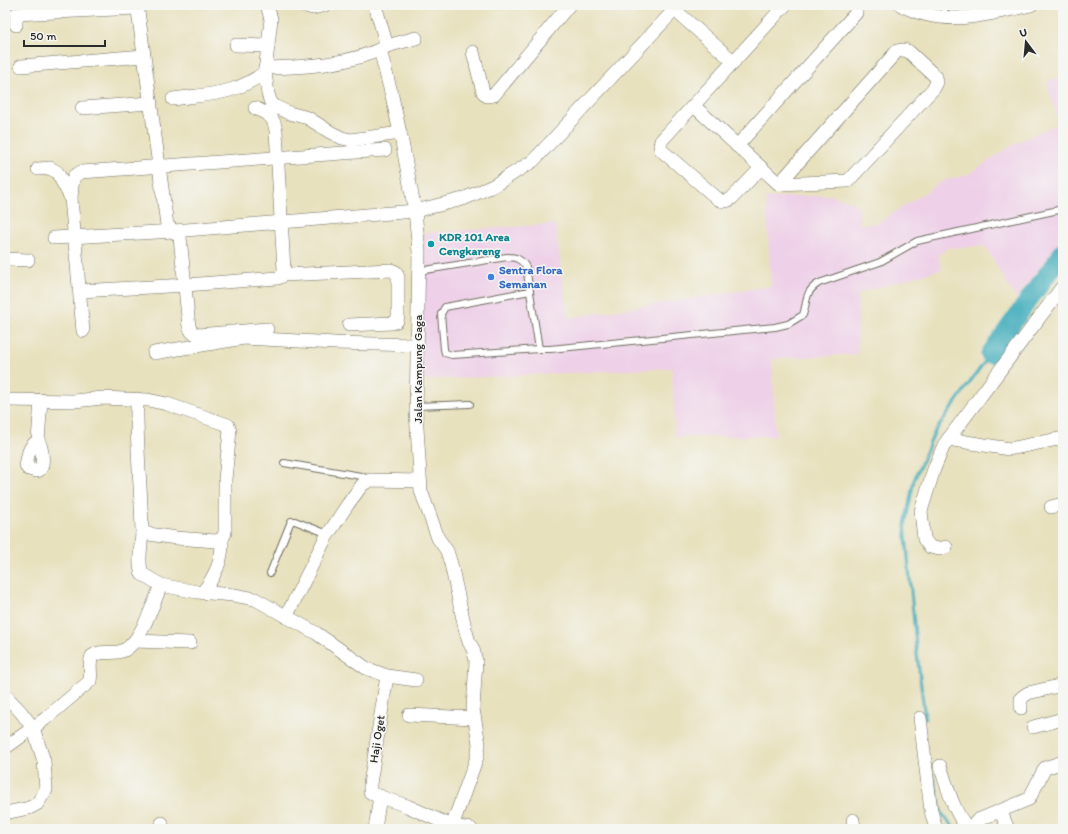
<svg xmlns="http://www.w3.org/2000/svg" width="1068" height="834" viewBox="0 0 1068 834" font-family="Itim,sans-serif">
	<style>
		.built { fill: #eed0e8 }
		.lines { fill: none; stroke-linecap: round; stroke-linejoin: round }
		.stream { stroke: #3baaba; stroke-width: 3 }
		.river { stroke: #3baaba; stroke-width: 19 }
		.service-casing { stroke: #6d6b5e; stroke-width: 8 }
		.minor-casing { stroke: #6d6b5e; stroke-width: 14 }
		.service { stroke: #fff; stroke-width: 6 }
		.minor { stroke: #fff; stroke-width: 13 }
		.culture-dot { fill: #0f9aa8; stroke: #f6f6f2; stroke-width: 1.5 }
		.shop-dot { fill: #3f7fe0; stroke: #f6f6f2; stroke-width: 1.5 }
		.labels { text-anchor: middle; stroke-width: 3; stroke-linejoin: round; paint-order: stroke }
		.culture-label { font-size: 12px; font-weight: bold; fill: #0d838f; stroke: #f6f6f2; text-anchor: start }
		.shop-label { font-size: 12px; font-weight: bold; fill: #366cbe; stroke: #f6f6f2; text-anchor: start }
		.street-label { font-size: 12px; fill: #2b2b2b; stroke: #f6f6f2 }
	</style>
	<rect width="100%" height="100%" fill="#f6f6f2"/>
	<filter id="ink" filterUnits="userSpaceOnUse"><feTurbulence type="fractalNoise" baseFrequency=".025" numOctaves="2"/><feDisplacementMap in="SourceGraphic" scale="8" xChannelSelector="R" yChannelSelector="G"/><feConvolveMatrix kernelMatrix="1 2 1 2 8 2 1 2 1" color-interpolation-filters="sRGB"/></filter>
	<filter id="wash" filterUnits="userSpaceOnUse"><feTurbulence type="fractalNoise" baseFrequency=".012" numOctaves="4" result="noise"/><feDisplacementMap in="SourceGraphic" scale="16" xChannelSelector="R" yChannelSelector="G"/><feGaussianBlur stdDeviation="0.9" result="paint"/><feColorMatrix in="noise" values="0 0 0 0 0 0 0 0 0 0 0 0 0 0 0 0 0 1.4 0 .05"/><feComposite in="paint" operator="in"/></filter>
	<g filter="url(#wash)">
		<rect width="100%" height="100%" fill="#e8e1be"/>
		<g class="built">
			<path d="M1063,76V140L1047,82Z"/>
			<path d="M1057,124L1063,146V236L1016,299L985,246L947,248L938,256L942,269L858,293L857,354L772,359L776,436L675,437L672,368L419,380L424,233L555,224L568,318L771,286L766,198L831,195L852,202L859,208L860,225L878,223L943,181L967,175L1018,142Z"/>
		</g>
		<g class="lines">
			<g class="stream">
				<path d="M925,718L916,646L905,525L914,480L934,433L990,354"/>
				<path d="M933,775L942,814L955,829"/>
			</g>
			<path class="river" d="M990,354L1063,252"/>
		</g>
	</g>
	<g filter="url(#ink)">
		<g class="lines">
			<g class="service-casing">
				<g id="service">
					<path d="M944,5L945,17"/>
					<path d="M419,271L507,257C516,257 521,259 526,267L539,349H550L775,327L788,324L803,315C808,300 804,292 819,283L880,262L917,241L1063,209"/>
					<path d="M530,291L445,307L441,314L444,349L445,353L452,355L539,349"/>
					<path d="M416,406L470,404"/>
					<path d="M284,463L361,476L369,479"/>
					<path d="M270,573L291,521H295L328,534"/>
				</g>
			</g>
			<g class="minor-casing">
				<g id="minor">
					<path d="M267,5L271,19L265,72L268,94L271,103L276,107L289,113L308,118L330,132L342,138L351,140L400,133L402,142L415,211L419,252L416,412L421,491L438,538L447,551L451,564L465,628L469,642L473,649L476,661L473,709L479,744L477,757L451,829"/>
					<path d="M301,5L313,8L325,5"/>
					<path d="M669,5L734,62"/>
					<path d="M901,5C945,28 986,15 1031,5"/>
					<path d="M16,25V14L136,8L138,11L167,225L180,237L189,327L192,332L198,335L267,329"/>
					<path d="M236,45L268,46"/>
					<path d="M387,46L416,38"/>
					<path d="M380,50L392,96L400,133"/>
					<path d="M473,52L483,92L487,96L494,95L569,5"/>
					<path d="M21,66L144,56"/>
					<path d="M265,68C305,67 351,65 387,46L375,5"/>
					<path d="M173,99C209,94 235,95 265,72"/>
					<path d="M694,106L779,184L848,181L934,88L937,82L936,77L908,51L904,50L897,51L779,184"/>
					<path d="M82,108L151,103"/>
					<path d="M737,146L856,13V5"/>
					<path d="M761,168L732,198C727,202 723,202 718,199L661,150L660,145L661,141L785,5"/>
					<path d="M38,169L50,168L57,172L71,198"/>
					<path d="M54,238L174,231L415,211L463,199L493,186L533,161L679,5"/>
					<path d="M5,259L28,260"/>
					<path d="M283,275L391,270L396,272L398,277V316L397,321L392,323L349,325"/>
					<path d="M80,291L186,285L278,278C282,276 284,275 284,270L276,131C274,116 268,114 255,108"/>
					<path d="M83,331L71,198L72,186L74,176L81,172L385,150"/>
					<path d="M154,353L244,338L335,343L417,345"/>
					<path d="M137,399C136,443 141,487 142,531C142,544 137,561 142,574L161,585L197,592L234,595L255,599L316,633L366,668L387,676L416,680"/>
					<path d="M5,400L75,401L102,398L148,400L167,404L228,425L230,431L225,479V533L222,539L216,541L176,538L142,533"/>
					<path d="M948,439L1009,449L1063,438"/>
					<path d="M38,441C42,446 46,469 37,471C35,471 30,469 28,469L26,466C28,456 28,446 38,441L41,400"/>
					<path d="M1051,507L1063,504"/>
					<path d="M946,547L939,549L930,547L924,539L921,511L934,469L944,445L1063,286"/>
					<path d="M203,592C215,576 223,560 222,539"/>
					<path d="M286,617L325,539L348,504L362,485L370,480L420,481"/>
					<path d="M135,641L190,643"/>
					<path d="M387,676L370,784V792L375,795L407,806L452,826L471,829"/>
					<path d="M5,695L21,712L33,728L44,761L46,790L37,804L29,808L5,813"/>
					<path d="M1021,708V698L1028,693L1063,685"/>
					<path d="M409,715L474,718"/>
					<path d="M920,718L931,811L936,829"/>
					<path d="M1033,727L1063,719"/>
					<path d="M5,748L45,719L90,681C92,672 88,665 92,656C102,649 112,655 122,651C140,645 154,602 161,585"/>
					<path d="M940,766C947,785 954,815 969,829"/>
					<path d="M1001,812L1008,829"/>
					<path d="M853,820L854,829"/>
					<path d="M162,823V829"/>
					<path d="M375,829L380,796"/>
					<path d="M969,829L978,820L1029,799L1045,768L1063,762"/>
				</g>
			</g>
			<use href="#service" class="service"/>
			<use href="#minor" class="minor"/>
		</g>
	</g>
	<circle class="culture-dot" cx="431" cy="244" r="4"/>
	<circle class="shop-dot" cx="491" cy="277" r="4"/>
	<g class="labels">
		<g class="culture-label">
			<text x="439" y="241">KDR 101 Area<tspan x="439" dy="14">Cengkareng</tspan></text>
		</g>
		<g class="shop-label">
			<text x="499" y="274">Sentra Flora<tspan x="499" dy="14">Semanan</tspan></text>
		</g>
		<g class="street-label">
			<text transform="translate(418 369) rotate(-90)" y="4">Jalan Kampung Gaga</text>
			<text transform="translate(377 739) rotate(-81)" y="4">Haji Oget</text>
		</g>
	</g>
	<rect width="1068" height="834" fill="none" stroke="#f6f6f2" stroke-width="20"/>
	<g transform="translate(1026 42) rotate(344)" stroke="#f6f6f2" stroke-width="3" paint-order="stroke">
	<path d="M0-3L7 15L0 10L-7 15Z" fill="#2b2b2b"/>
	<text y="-6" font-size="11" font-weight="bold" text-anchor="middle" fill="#2b2b2b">U</text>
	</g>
	<path d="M24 40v6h81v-6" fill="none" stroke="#2b2b2b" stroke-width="2"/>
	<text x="30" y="40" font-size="12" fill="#2b2b2b" stroke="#f6f6f2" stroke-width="3" paint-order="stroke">50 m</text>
</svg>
